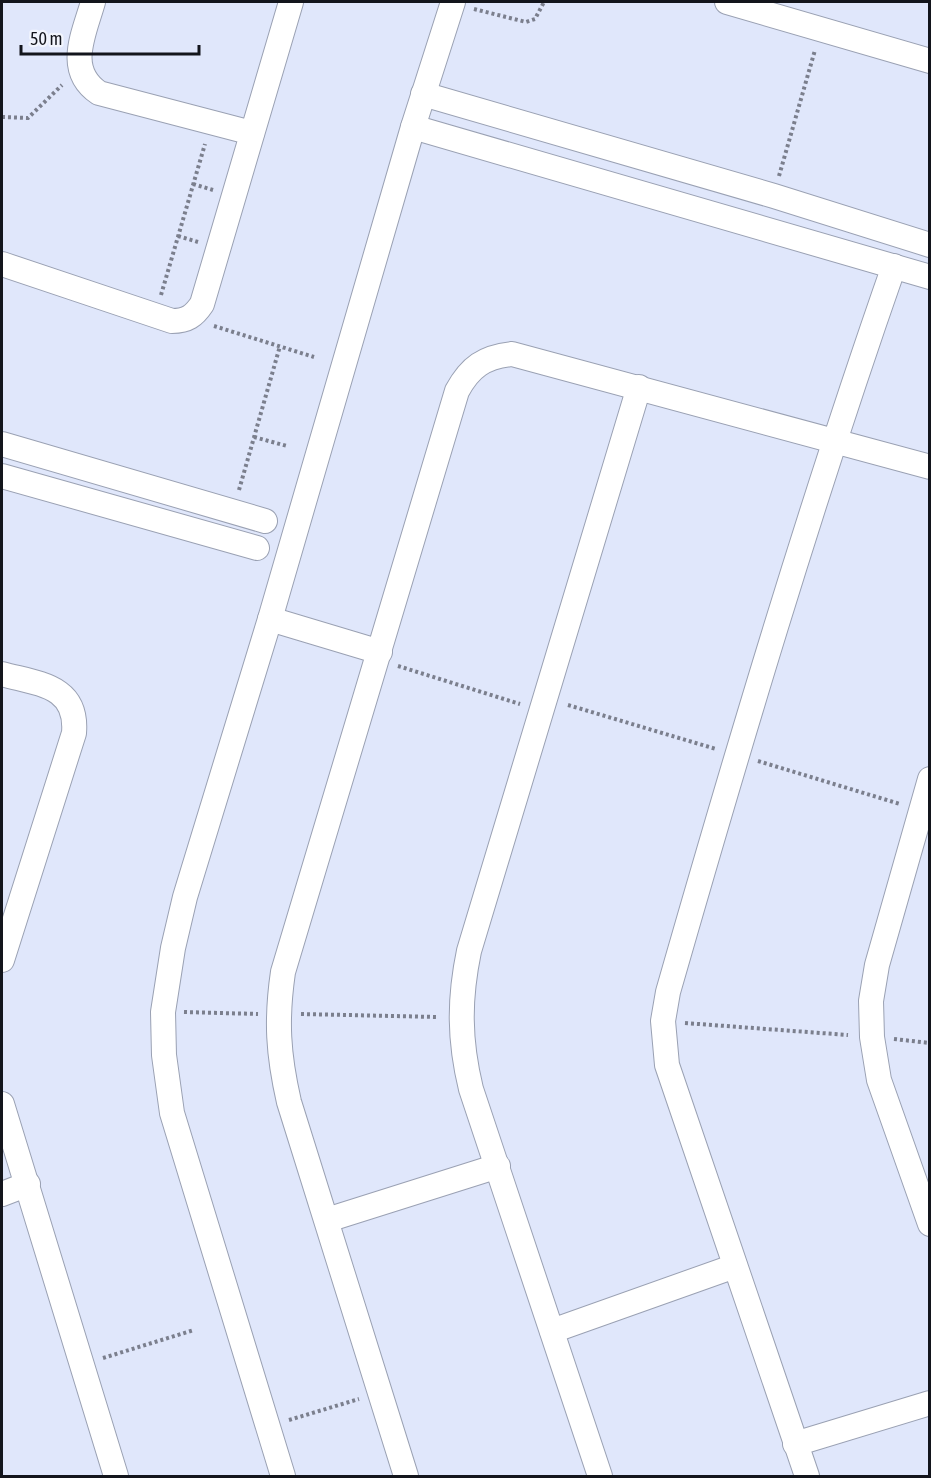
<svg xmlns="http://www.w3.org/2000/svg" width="931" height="1478" viewBox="0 0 931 1478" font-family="'Asap Condensed',sans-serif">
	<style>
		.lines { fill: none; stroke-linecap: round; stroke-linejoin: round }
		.minor-casing { stroke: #9aa1b3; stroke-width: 26 }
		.path { stroke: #7b7f8d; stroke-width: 4; stroke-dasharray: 3 3; stroke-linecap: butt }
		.minor { stroke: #fff; stroke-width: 24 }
	</style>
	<rect width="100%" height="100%" fill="#e0e7fb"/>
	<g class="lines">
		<g class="minor-casing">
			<g id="minor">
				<path d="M93,2C84,34 65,70 99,93L252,133"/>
				<path d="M727,2L930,61"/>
				<path d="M423,94L774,196L930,245"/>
				<path d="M413,127L930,277"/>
				<path d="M2,264L172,321C187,321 194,316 202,304L291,2"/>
				<path d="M2,444L265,521"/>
				<path d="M2,476L257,548"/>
				<path d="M270,619L380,652"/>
				<path d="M2,674C38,684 78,685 74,733L2,960"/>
				<path d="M930,779L877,965L871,1001L872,1037L879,1080L930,1224"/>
				<path d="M2,1104L116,1476"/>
				<path d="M2,1194L28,1184"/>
				<path d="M327,1220L498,1166"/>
				<path d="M552,1331L735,1266"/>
				<path d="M795,1444L930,1403"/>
				<path d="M283,1476L172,1113L164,1055L163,1012L173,948L185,897L270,619L413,127L453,2"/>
				<path d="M406,1476L289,1102C278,1054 276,1020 283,972L457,391C470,367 484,357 512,354L930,467"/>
				<path d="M600,1476L471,1089C459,1040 459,999 469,951L639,387"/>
				<path d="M807,1476L667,1065L663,1021L668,992C738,748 810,506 894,266"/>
			</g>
		</g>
		<g class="path">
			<path d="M474,9L526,22L535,19L544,2"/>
			<path d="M2,117L28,118L62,85"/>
			<path d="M779,176L815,50"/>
			<path d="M193,184L213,190"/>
			<path d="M178,236L198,242"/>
			<path d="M161,295L205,144"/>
			<path d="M214,326L314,357"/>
			<path d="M254,437L287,446"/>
			<path d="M239,490L280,346"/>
			<path d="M398,666L520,704"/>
			<path d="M568,705L716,749"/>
			<path d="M758,761L900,804"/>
			<path d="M184,1012L258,1014"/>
			<path d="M301,1014L438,1017"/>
			<path d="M685,1023L848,1035"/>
			<path d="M894,1039L930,1043"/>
			<path d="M103,1358L194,1330"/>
			<path d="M289,1420L359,1399"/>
		</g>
		<use href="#minor" class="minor"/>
	</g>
	<rect width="931" height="1478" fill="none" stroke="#13151c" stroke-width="6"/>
	<path d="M21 45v9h178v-9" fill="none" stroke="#13151c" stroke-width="3"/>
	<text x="30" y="45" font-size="18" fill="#13151c" stroke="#f2f5fd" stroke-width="4.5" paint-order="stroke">50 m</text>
</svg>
